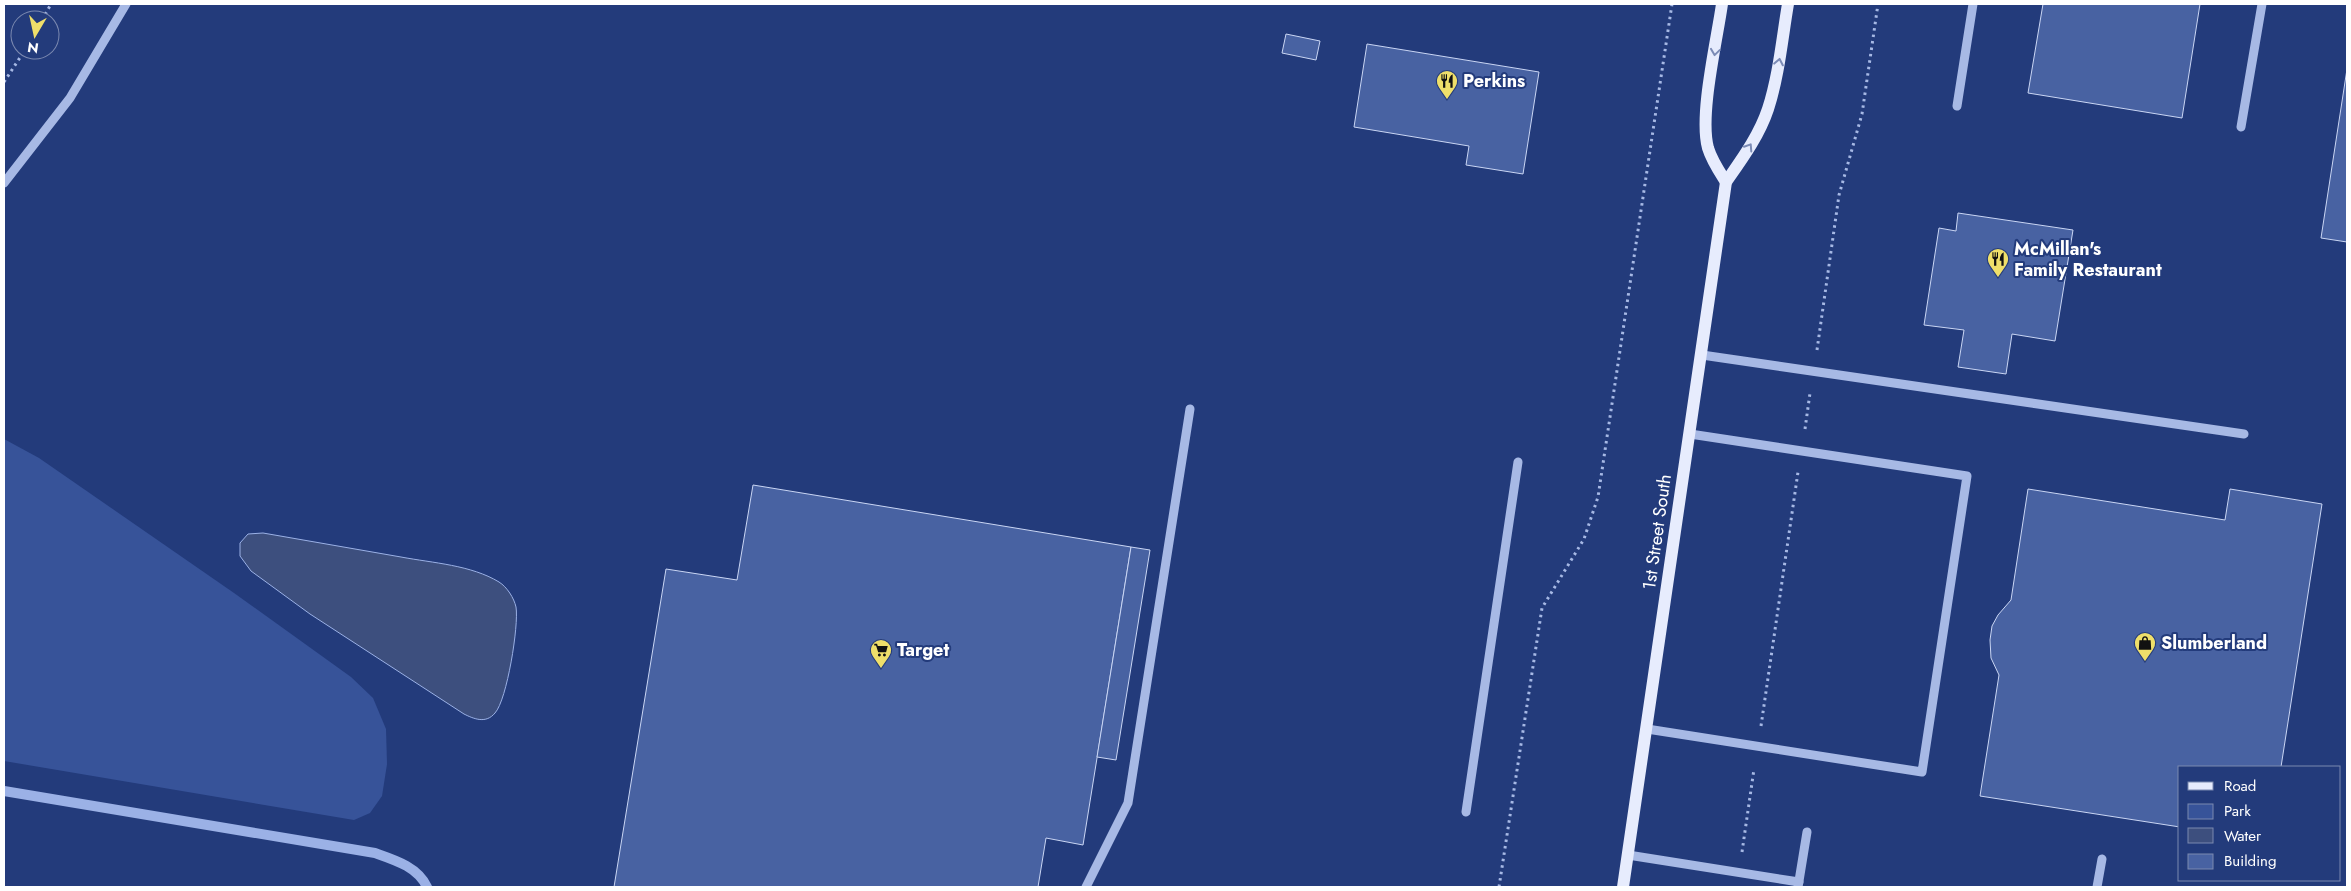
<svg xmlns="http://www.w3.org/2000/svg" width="2351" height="891" viewBox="0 0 2351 891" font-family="Jost,sans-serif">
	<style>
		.green { fill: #375399 }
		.water { fill: #3d4f7e; stroke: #9bb1e6 }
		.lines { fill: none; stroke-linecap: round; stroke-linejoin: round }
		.stream { stroke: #9bb1e6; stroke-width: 10 }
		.building { fill: #4862a2; stroke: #cad6f4 }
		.path { stroke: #a7b9e5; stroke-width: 3; stroke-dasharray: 2.5 4; stroke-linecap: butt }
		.minor { stroke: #a7b9e5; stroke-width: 9 }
		.major { stroke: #e7ecfd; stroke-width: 12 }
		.oneway { stroke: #7b8bb6 }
		.labels { text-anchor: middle; stroke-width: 4; stroke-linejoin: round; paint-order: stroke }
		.poi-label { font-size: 18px; font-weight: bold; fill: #fff; stroke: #233b7b; text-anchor: start }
		.street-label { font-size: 18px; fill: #fff; stroke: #233b7b }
	</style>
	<rect width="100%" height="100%" fill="#233b7b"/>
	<path class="green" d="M4,439L39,458L234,593L351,677L373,698L386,729L387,764L382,796L370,813L354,820L4,761Z"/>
	<path class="water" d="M263,533C309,541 355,549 401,557C433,563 471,565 499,582C507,587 514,598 516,607C519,625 507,700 495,713C486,724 474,719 464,714L310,614L251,571L240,556V543L248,534Z"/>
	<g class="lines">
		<path class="stream" d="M4,791L375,853C395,860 418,867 427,887"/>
	</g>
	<g class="building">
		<path d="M2043,4H2200L2182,118L2028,93Z"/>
		<path d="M1286,34L1320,41L1316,60L1282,53Z"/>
		<path d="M1367,44L1539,72L1523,174L1466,165L1469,146L1354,127Z"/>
		<path d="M2347,69V242L2321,238Z"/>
		<path d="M1958,213L2073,230L2055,341L2012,334L2006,374L1958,367L1964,330L1924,325L1939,228L1956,231Z"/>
		<path d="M753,485L1131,547L1083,845L1046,838L1038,887H614L666,569L737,580Z"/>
		<path d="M2028,489L2225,520L2230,489L2322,504L2281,767H2180V827L1980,796L1999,675L1991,658L1990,640L1992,626L1998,615L2011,600Z"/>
		<path d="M1131,547L1150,550L1116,760L1097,757Z"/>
	</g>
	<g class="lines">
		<g class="path">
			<path d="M42,20L51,4"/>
			<path d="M4,82L25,50"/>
			<path d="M1817,350L1839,195L1862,114L1878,4"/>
			<path d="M1805,429L1810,393"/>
			<path d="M1761,726L1798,472"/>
			<path d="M1742,852L1754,769"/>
			<path d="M1499,887L1542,608L1584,539L1598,497L1672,4"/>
		</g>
		<g class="minor">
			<path d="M1957,106L1973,4"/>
			<path d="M2241,127L2262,4"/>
			<path d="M4,183L70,98L126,4"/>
			<path d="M1702,355L2244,434"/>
			<path d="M1647,729L1922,772L1967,476L1690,434"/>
			<path d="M1466,812L1518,462"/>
			<path d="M1628,855L1799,882"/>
			<path d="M1086,887L1128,803L1190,409"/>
			<path d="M1798,887L1807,832"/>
			<path d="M2097,887L2102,859"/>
		</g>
		<g class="major">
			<path d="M1722,4C1717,40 1699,115 1708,148C1712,161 1719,171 1726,182"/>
			<path d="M1623,887L1726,182C1742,159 1759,136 1768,109C1779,75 1782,39 1788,4"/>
		</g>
	</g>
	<defs><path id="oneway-chevron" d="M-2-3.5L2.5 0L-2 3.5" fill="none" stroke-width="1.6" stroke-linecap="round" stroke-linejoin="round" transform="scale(1.25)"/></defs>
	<g class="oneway">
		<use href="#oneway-chevron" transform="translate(1715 52) rotate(98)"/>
		<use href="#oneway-chevron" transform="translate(1779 62) rotate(-79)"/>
		<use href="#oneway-chevron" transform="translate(1749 147) rotate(-57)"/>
	</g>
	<defs>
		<g id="restaurant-pin" transform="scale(1.125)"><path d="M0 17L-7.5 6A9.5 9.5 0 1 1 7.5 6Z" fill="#efdf6a" stroke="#233b7b"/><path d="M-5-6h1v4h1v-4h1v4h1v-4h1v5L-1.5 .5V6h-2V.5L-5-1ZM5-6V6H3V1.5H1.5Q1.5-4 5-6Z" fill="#111"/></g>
		<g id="shop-pin" transform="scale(1.125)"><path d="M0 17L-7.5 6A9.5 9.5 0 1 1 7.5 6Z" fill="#efdf6a" stroke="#233b7b"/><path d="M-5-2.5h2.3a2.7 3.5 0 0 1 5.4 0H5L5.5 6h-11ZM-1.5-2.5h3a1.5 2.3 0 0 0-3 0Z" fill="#111"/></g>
		<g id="supermarket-pin" transform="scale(1.125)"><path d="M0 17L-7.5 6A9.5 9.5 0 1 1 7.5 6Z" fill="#efdf6a" stroke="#233b7b"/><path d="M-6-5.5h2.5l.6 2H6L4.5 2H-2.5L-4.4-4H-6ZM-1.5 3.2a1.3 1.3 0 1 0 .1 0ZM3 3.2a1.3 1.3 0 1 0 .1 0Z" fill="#111"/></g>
	</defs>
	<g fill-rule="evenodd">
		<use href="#restaurant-pin" x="1447" y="81"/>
		<use href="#restaurant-pin" x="1998" y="259"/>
		<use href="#shop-pin" x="2145" y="643"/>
		<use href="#supermarket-pin" x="881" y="650"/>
	</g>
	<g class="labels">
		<g class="poi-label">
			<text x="1463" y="87">Perkins</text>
			<text x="2014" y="255">McMillan's<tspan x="2014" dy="21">Family Restaurant</tspan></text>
			<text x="2161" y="649">Slumberland</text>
			<text x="897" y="656">Target</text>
		</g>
		<g class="street-label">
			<text transform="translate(1657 532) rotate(-82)" y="6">1st Street South</text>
		</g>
	</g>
	<rect width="2351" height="891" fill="none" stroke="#ffffff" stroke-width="10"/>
	<rect x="2178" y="766" width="162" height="115" fill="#233b7b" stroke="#7b89b0"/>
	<rect x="2188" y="782" width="25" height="8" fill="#e7ecfd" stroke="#7b89b0"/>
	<text x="2224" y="791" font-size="15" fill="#ffffff">Road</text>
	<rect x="2188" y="804" width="25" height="15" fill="#375399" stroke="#7b89b0"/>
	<text x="2224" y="816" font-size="15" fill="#ffffff">Park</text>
	<rect x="2188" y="828" width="25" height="15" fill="#3d4f7e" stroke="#7b89b0"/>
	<text x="2224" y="841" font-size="15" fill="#ffffff">Water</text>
	<rect x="2188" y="854" width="25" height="15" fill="#4862a2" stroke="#7b89b0"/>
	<text x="2224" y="866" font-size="15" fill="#ffffff">Building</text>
	<g transform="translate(35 35) rotate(189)"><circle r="24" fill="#233b7b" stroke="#7b89b0"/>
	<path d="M0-4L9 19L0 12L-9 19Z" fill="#efdf6a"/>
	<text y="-8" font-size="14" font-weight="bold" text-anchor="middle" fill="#ffffff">N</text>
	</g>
</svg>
